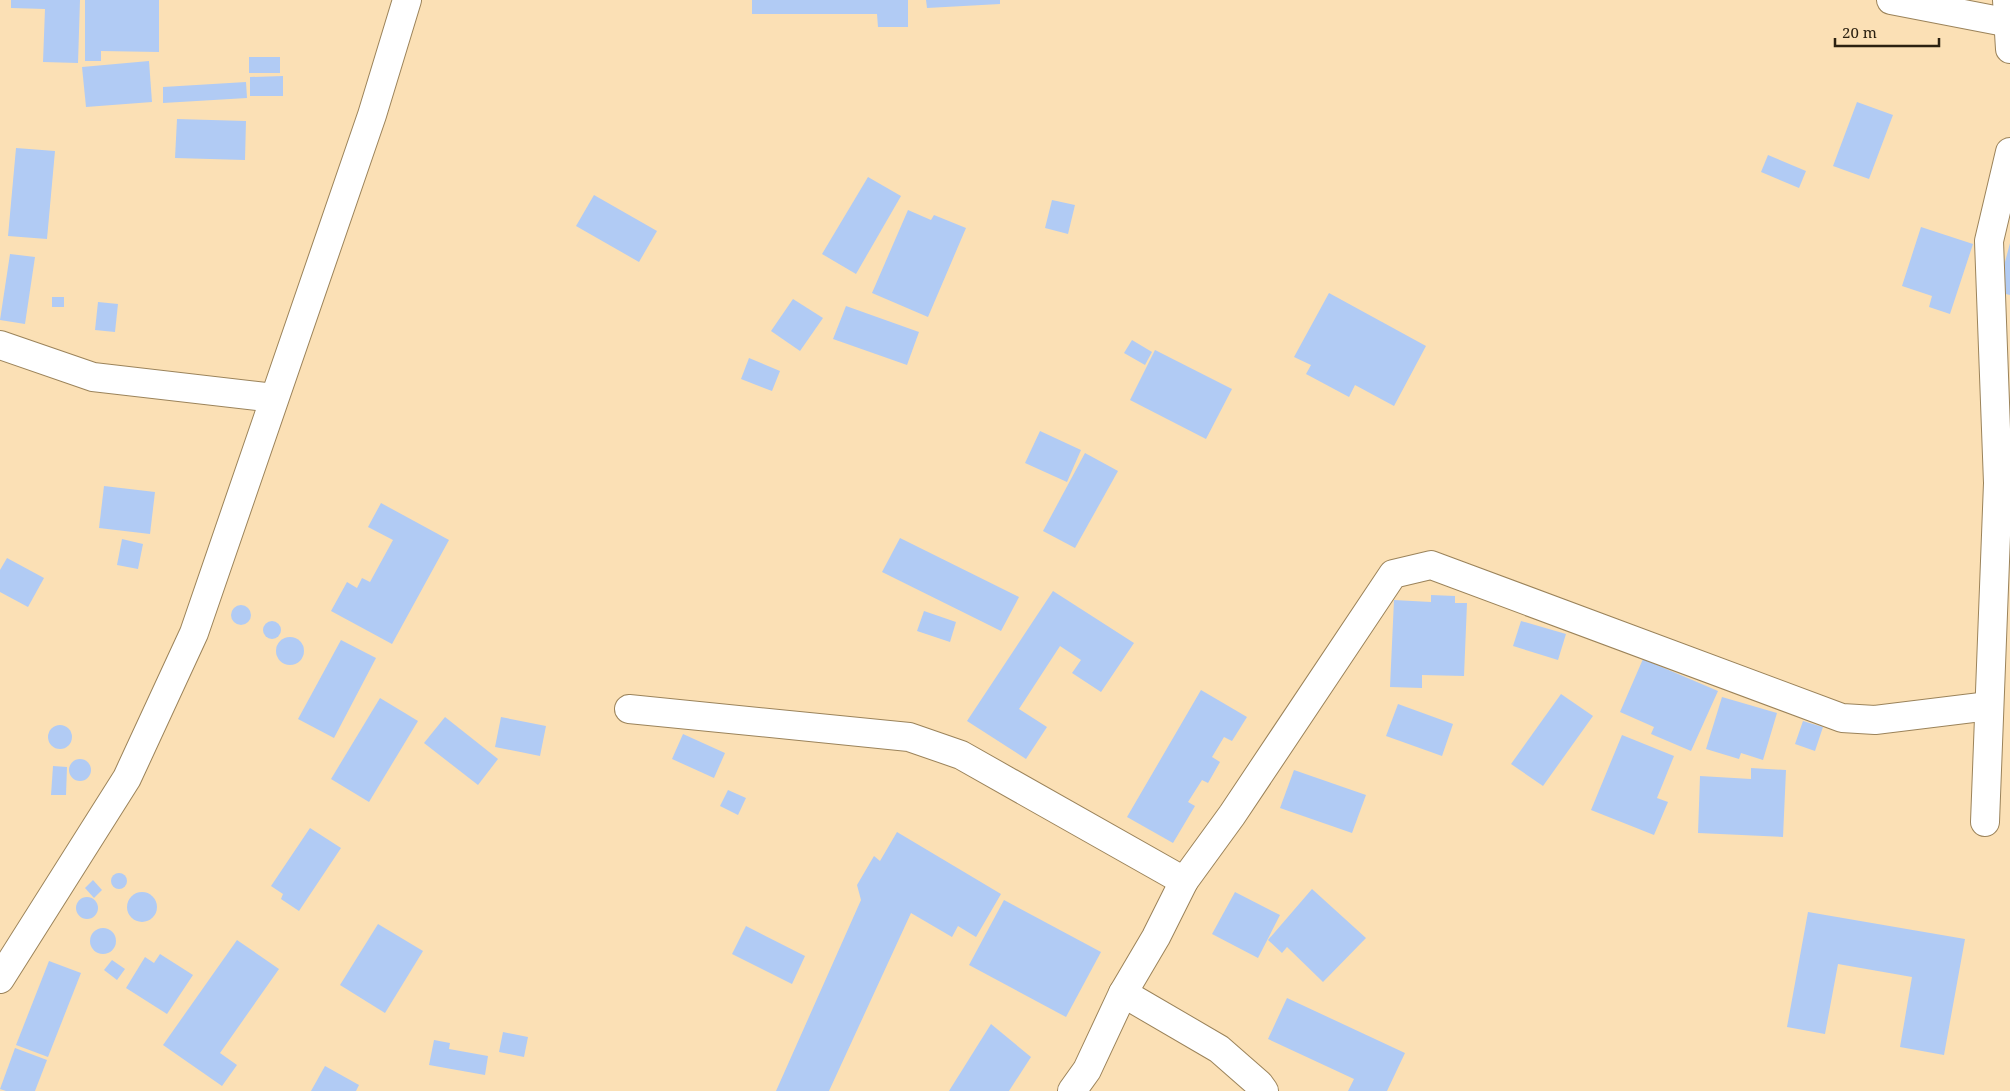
<svg xmlns="http://www.w3.org/2000/svg" width="2010" height="1091" viewBox="0 0 2010 1091" font-family="'Noto Serif',serif">
	<style>
		.building { fill: #b1cbf4 }
		.lines { fill: none; stroke-linecap: round; stroke-linejoin: round }
		.minor-casing { stroke: #9b835a; stroke-width: 30 }
		.minor { stroke: #fff; stroke-width: 28 }
	</style>
	<rect width="100%" height="100%" fill="#fbe0b5"/>
	<g class="building">
		<path d="M11,0H80L78,63L43,62L45,9L11,8Z"/>
		<path d="M85,0H159V52L101,51V61H85Z"/>
		<path d="M752,0H908V27H878L877,14H752Z"/>
		<path d="M926,0H1000V4L927,8Z"/>
		<rect x="249" y="57" width="31" height="16"/>
		<path d="M149,61L152,102L86,107L82,67Z"/>
		<path d="M283,76V96H250V77Z"/>
		<path d="M246,82L247,98L163,103V87Z"/>
		<path d="M1857,102L1893,115L1869,179L1833,166Z"/>
		<path d="M177,119L246,121L245,160L175,158Z"/>
		<path d="M16,148L55,151L47,239L8,236Z"/>
		<path d="M1768,155L1806,171L1799,188L1761,172Z"/>
		<path d="M868,177L901,196L856,274L822,254Z"/>
		<path d="M594,195L657,231L639,262L576,226Z"/>
		<path d="M1052,200L1075,205L1068,234L1045,228Z"/>
		<path d="M908,210L931,220L934,215L966,228L928,317L872,293Z"/>
		<path d="M1921,227L1973,244L1950,314L1929,307L1932,296L1902,286Z"/>
		<path d="M2010,243V295L1997,292Z"/>
		<path d="M10,254L35,257L25,324L0,320Z"/>
		<path d="M1329,293L1426,346L1394,406L1355,385L1349,397L1306,374L1311,365L1294,357Z"/>
		<rect x="52" y="297" width="12" height="10"/>
		<path d="M793,299L823,318L800,351L771,331Z"/>
		<path d="M98,302L118,304L115,332L95,330Z"/>
		<path d="M846,306L919,332L907,365L833,339Z"/>
		<path d="M1132,340L1152,352L1145,365L1124,353Z"/>
		<path d="M1155,350L1232,389L1206,439L1130,400Z"/>
		<path d="M749,358L780,371L772,391L741,379Z"/>
		<path d="M1040,431L1081,450L1067,482L1025,463Z"/>
		<path d="M1085,453L1118,471L1075,548L1043,531Z"/>
		<path d="M104,486L155,492L150,534L99,528Z"/>
		<path d="M381,503L449,540L392,644L331,611L347,582L357,588L362,578L370,582L393,540L368,527Z"/>
		<path d="M900,538L1019,597L1001,631L882,572Z"/>
		<path d="M122,539L143,544L138,569L117,565Z"/>
		<path d="M7,558L44,578L28,607L0,592V570Z"/>
		<path d="M1053,591L1134,643L1101,692L1072,673L1081,660L1060,646L1019,709L1047,727L1026,759L967,721Z"/>
		<path d="M1431,595L1455,596V603H1467L1464,676L1422,675V688L1390,687L1394,600L1431,602Z"/>
		<circle cx="241" cy="615" r="10"/>
		<path d="M924,611L956,622L950,642L917,631Z"/>
		<circle cx="272" cy="630" r="9"/>
		<path d="M1521,621L1566,634L1558,660L1513,646Z"/>
		<circle cx="290" cy="651" r="14"/>
		<path d="M341,640L376,658L334,738L298,719Z"/>
		<path d="M1643,659L1718,691L1691,751L1651,734L1654,727L1620,712Z"/>
		<path d="M1201,690L1247,717L1232,741L1224,737L1212,757L1220,762L1208,783L1202,780L1188,802L1195,806L1173,843L1127,817Z"/>
		<path d="M1561,694L1593,716L1543,786L1511,764Z"/>
		<path d="M1722,697L1777,713L1763,760L1741,753L1739,759L1706,749Z"/>
		<path d="M380,698L418,721L369,802L331,779Z"/>
		<path d="M1398,704L1453,724L1442,756L1386,736Z"/>
		<path d="M445,717L498,759L478,785L424,743Z"/>
		<path d="M501,717L546,726L540,756L495,747Z"/>
		<path d="M1803,721L1823,727L1815,751L1795,744Z"/>
		<circle cx="60" cy="737" r="12"/>
		<path d="M683,734L725,753L714,778L672,759Z"/>
		<path d="M1622,735L1674,756L1657,798L1668,802L1654,835L1591,810Z"/>
		<circle cx="80" cy="770" r="11"/>
		<path d="M53,766L67,767L66,795H51Z"/>
		<path d="M1751,768L1786,770L1783,837L1698,833L1700,776L1751,779Z"/>
		<path d="M1294,770L1366,795L1352,833L1280,808Z"/>
		<path d="M728,790L746,798L738,815L720,806Z"/>
		<path d="M310,828L341,848L299,911L281,899L283,894L271,886Z"/>
		<path d="M897,832L1001,894L976,937L958,926L952,937L911,913L829,1091H776L861,900L857,885L874,856L880,861Z"/>
		<circle cx="119" cy="881" r="8"/>
		<path d="M93,880L102,890L94,898L85,888Z"/>
		<path d="M1312,889L1366,938L1323,982L1287,947L1282,953L1268,940Z"/>
		<path d="M1235,892L1280,915L1258,958L1212,934Z"/>
		<circle cx="142" cy="907" r="15"/>
		<circle cx="87" cy="908" r="11"/>
		<path d="M1004,900L1101,952L1066,1017L969,965Z"/>
		<path d="M1808,912L1965,939L1944,1055L1900,1047L1912,977L1838,964L1825,1034L1787,1027Z"/>
		<path d="M378,924L423,951L385,1013L340,985Z"/>
		<path d="M746,926L805,956L792,984L732,954Z"/>
		<circle cx="103" cy="941" r="13"/>
		<path d="M237,940L279,969L220,1053L237,1065L222,1086L163,1045Z"/>
		<path d="M160,954L193,975L167,1014L126,988L145,957L154,963Z"/>
		<path d="M112,960L125,969L117,980L104,970Z"/>
		<path d="M49,961L81,973L48,1057L16,1045Z"/>
		<path d="M1287,998L1405,1053L1387,1091H1348L1354,1079L1268,1039Z"/>
		<path d="M991,1024L1031,1057L1009,1091H949Z"/>
		<path d="M503,1032L528,1037L524,1057L499,1052Z"/>
		<path d="M434,1040L450,1043L449,1049L488,1056L485,1075L429,1065Z"/>
		<path d="M15,1048L47,1060L35,1091H6L0,1089Z"/>
		<path d="M325,1066L359,1085L356,1091H311Z"/>
	</g>
	<g class="lines">
		<g class="minor-casing">
			<g id="minor">
				<path d="M1891,0L2010,23"/>
				<path d="M2007,0L2010,49"/>
				<path d="M0,345L93,377L274,398"/>
				<path d="M629,709L909,737L961,755L1184,881"/>
				<path d="M1985,822L1998,483L1989,241L2010,152"/>
				<path d="M0,979L127,778L194,633L372,115L407,0"/>
				<path d="M1123,993L1219,1049L1259,1084L1264,1091"/>
				<path d="M1072,1091L1087,1070L1123,993L1156,937L1184,881L1232,815L1393,574L1431,565L1842,718L1875,720L1989,706"/>
			</g>
		</g>
		<use href="#minor" class="minor"/>
	</g>
	<path d="M1835 38v8h104v-8" fill="none" stroke="#2b2111" stroke-width="2.5"/>
	<text x="1842" y="38" font-size="15" fill="#2b2111" stroke="#fbe0b5" stroke-width="4" paint-order="stroke">20 m</text>
</svg>
